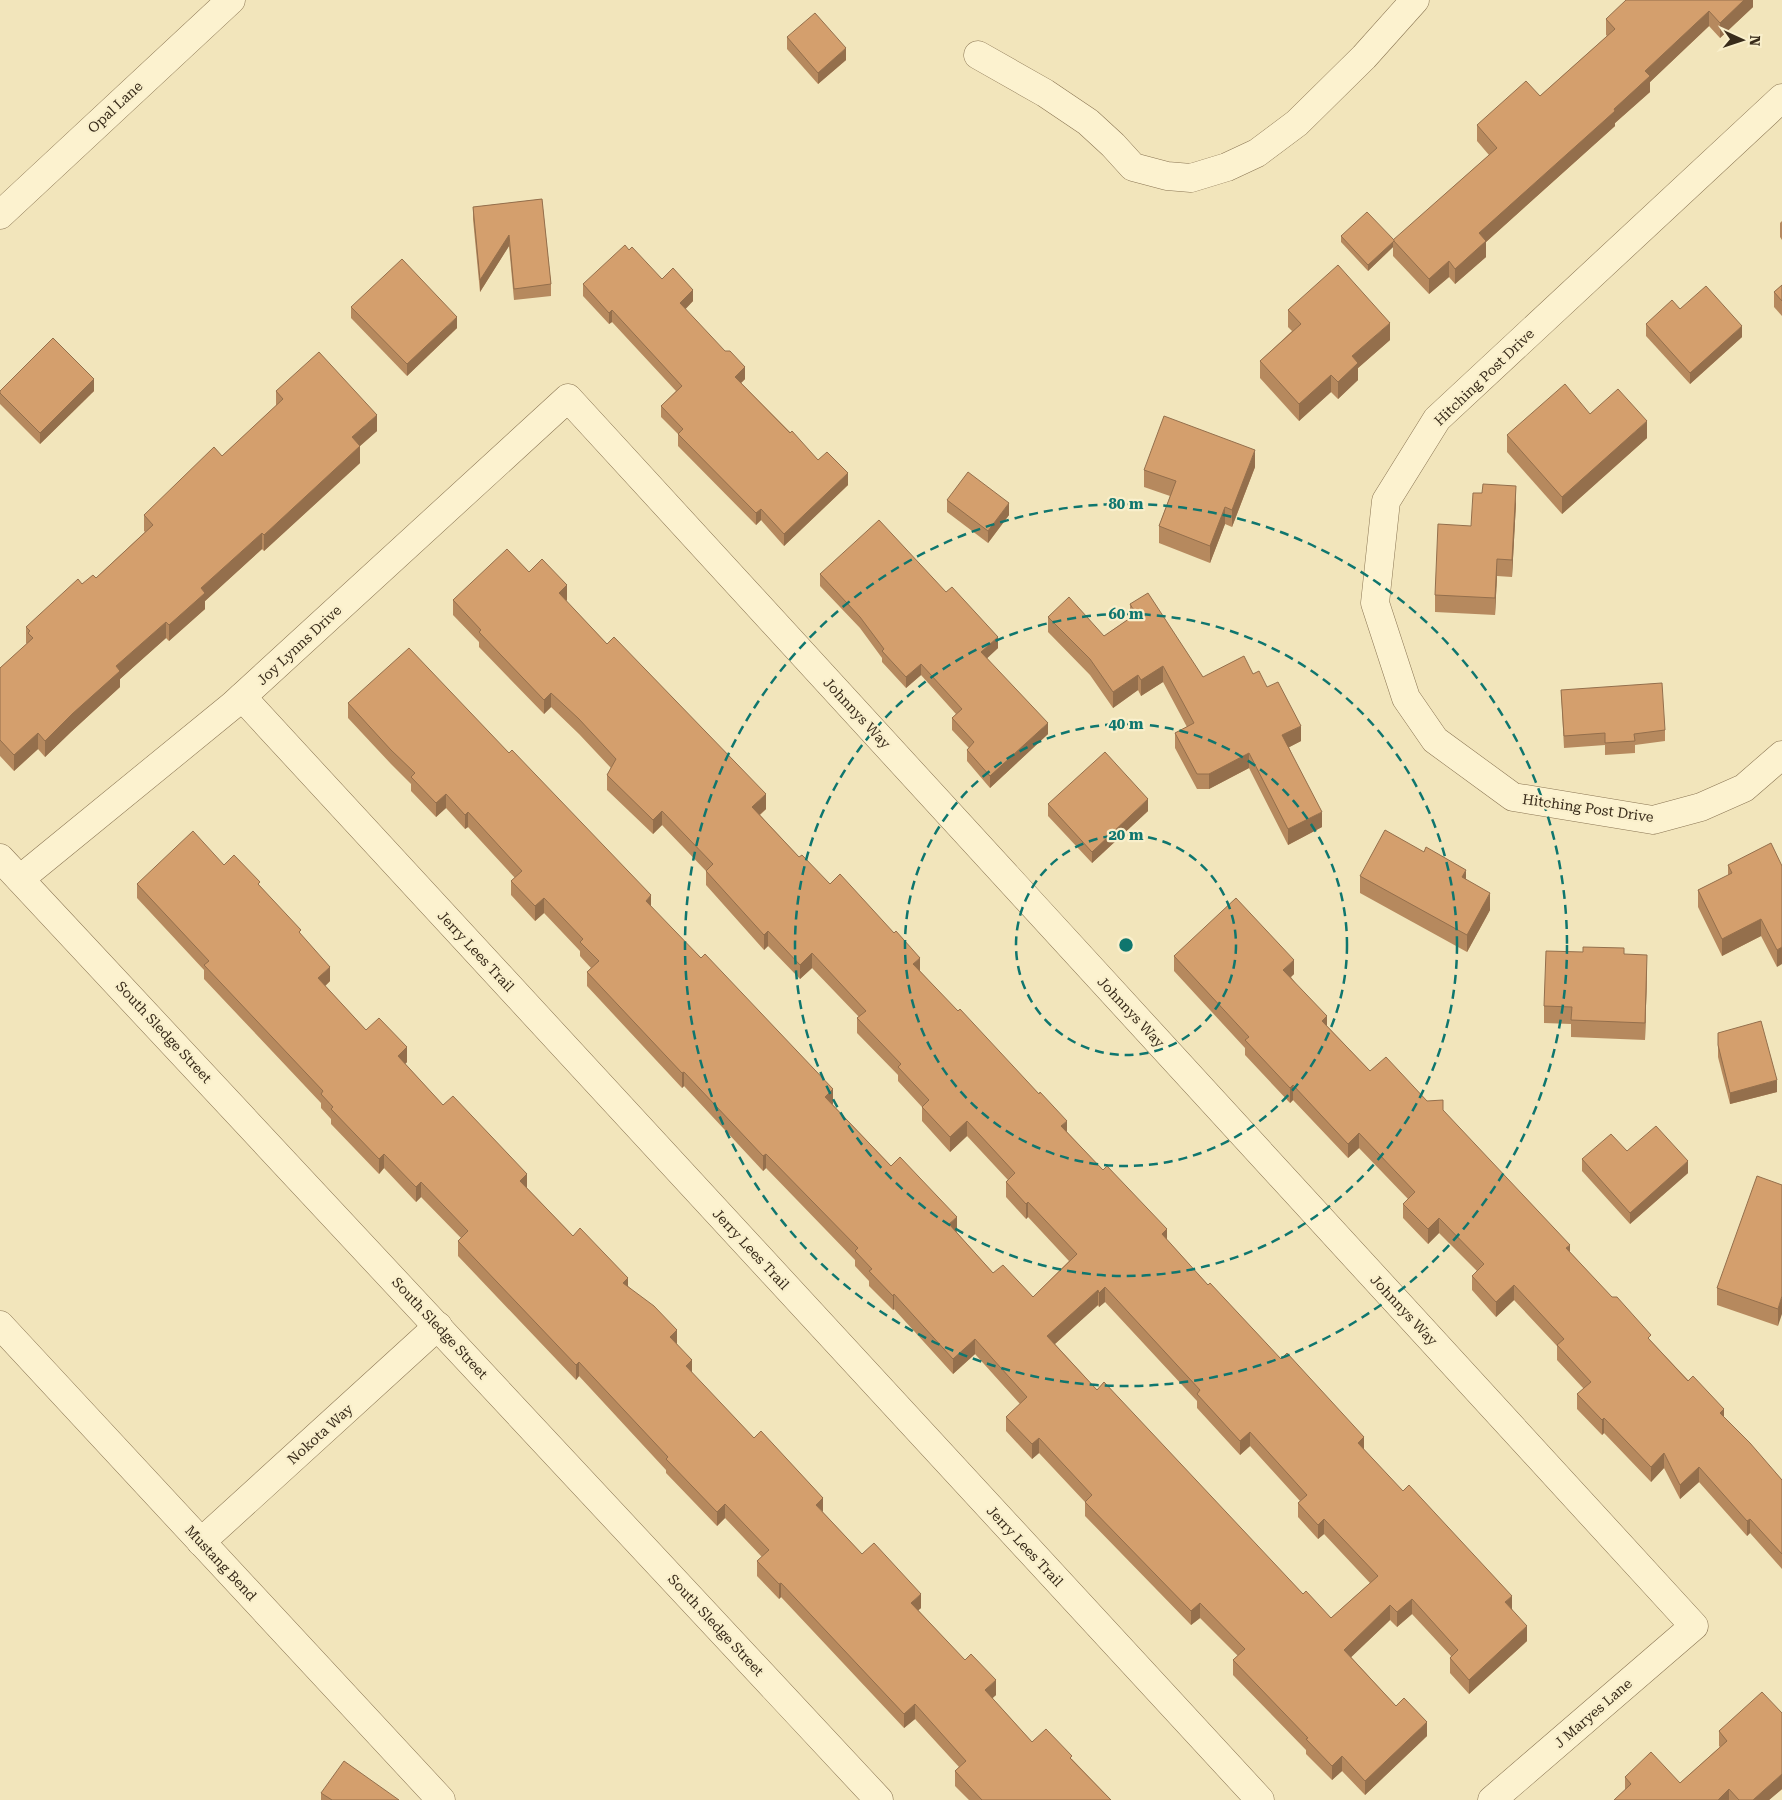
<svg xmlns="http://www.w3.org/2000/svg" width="1782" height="1800" viewBox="0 0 1782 1800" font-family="'Roboto Serif',serif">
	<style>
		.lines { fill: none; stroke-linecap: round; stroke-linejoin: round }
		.minor-casing { stroke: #8a7553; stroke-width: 29 }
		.minor { stroke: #fcf2cf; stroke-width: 28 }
		.wall { fill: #b6895e; fill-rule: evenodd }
		.shaded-wall { fill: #946f4c }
		.building { fill: #d49f6d; stroke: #946f4c; fill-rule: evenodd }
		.ring { fill: none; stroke: #0f766e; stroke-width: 2.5; stroke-dasharray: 9 6 }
		.labels { text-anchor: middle; stroke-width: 4.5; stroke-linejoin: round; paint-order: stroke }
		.street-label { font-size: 14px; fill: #382b1a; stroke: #f9efcb }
		.centre { fill: #0f766e; stroke: #f9efcb; stroke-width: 2.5 }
		.ring-label { font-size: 15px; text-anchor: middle; font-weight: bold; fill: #0f766e; stroke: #f9efcb; stroke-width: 4.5; stroke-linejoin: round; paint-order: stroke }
	</style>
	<rect width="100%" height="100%" fill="#f2e5bb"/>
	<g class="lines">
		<g class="minor-casing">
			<g id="minor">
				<path d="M978,55L1045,93L1088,122L1113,145L1133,167L1167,176L1191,178L1227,167L1257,153L1297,123L1364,57L1415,0"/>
				<path d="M1782,98L1437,419L1386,501L1375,603L1406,698L1435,740L1513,797L1653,820L1701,807L1744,788L1782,755"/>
				<path d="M0,215L231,0"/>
				<path d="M242,697L1260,1800"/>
				<path d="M0,858L879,1800"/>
				<path d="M20,879L233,705L568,398L1694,1626L1492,1800"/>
				<path d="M0,1325L441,1800"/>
				<path d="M201,1542L438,1326"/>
			</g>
		</g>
		<use href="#minor" class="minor"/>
	</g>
	<g class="wall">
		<path d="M1753,0V7L1720,38L1709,26L1650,82V92L1615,123V126L1486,242V257L1455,284L1449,277L1429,294L1393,256V247L1368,271L1341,242V236L1394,240L1489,155L1477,141V125L1540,96L1607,36L1606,35V19Z"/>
		<path d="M787,37L846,60L818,84L787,49Z"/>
		<path d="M542,199L551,284V296L514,300L509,246L480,292L473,219V207Z"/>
		<path d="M1782,221V240L1780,237V223Z"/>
		<path d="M662,279L693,301L685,309L745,379L741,383L818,460L848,485L784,546L761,520L756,525L678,446V434L661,417V406L676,391L612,322L609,324L583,296V284Z"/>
		<path d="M1782,285V316L1774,307V292Z"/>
		<path d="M351,307L457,328L407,376L351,318Z"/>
		<path d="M1680,309L1742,337L1690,384L1646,336V324Z"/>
		<path d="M1288,310L1390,340L1358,368V380L1338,399L1331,392L1299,421L1260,378V361L1292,331L1288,327Z"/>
		<path d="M0,391H94L40,444L0,404Z"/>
		<path d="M276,391L377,431L360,446V463L264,551L262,549L205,601V609L169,641L166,638L120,679V687L72,731L45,757L38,749L14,771L0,756V668L27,644L26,643V627L82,584L96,578L145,532L144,531V515L222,456L276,406Z"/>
		<path d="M1590,414L1647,438L1562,514L1507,452V435Z"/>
		<path d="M1255,467L1232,527L1225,524L1210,563L1159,543V526L1170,496L1144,487V470Z"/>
		<path d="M947,500L1009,515L988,543L947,512Z"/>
		<path d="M1516,503L1512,577L1497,576L1495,615L1435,612V595L1471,526Z"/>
		<path d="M529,572L567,600L566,601L607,644L766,809L760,815L799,857L830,884L920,971L1067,1132L1167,1240L1208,1285L1364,1450L1512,1609L1527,1641L1469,1694L1450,1673V1658L1451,1656L1412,1614L1397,1627L1390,1620L1351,1657L1396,1706L1427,1736L1365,1795L1342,1771L1332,1780L1306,1754V1750L1233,1675V1660L1238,1656L1200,1618L1191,1625L1085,1516V1502L1039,1453L1032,1459L1006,1431V1417L1020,1404L975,1354L953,1374L894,1309L893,1310L869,1286V1281L855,1266V1260L766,1168L763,1171L684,1086L682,1088L587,986V972L591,968L580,956V951L544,913L535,921L511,895V881L515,878L468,827L465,829L446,808L436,817L411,791V784L391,764L348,718V703L651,907L833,1104H832L891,1166L957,1231L956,1232L993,1273L1033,1297L1069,1261L1028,1217L1026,1219L1006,1197V1182L1008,1180L967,1136L950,1152L922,1121V1107L898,1081V1075L857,1033V1018L859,1017L812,968L800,979L768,946L764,950L706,885V871L662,825L653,834L607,790V775L611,768L579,734L551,707L544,714L479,647V642L453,615V600ZM1105,1302L1197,1401V1408L1240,1455L1250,1446L1300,1501L1298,1503V1517L1318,1539L1324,1534L1370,1583L1331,1618L1303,1594L1097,1390L1055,1344L1098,1305L1099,1307Z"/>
		<path d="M820,574L998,648L987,658L1048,734L990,788L967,761V750L969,748L952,730V718L956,714L921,675L906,688L882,662V658L860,628L820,586Z"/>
		<path d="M1130,604L1203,677L1253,674L1267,687L1301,741L1289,747L1322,827L1288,845L1249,768L1209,789H1197L1175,748V733L1187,727L1163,682L1141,696L1138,690L1113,708L1090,675L1048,632V617L1104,636L1130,618Z"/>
		<path d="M1561,690L1665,730V741L1635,745V753L1605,755V745L1564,748Z"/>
		<path d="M1048,804L1148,811L1092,863L1048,816Z"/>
		<path d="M224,865L260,886L301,935L330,981L325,986L366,1030L407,1062L405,1064L443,1105L527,1188L573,1236L628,1286L677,1344L692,1373L862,1554L921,1608L918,1610L996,1695L992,1698L1032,1742L1072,1759L1111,1800H969L955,1786V1771L959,1767L915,1719L904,1728L781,1597L779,1599L757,1576V1561L762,1557L725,1518L717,1526L666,1473V1470L579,1376L576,1380L458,1256V1241L461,1238L421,1197L416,1202L384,1168L379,1174L331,1124V1119L321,1108V1103L204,979V970L137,898V884Z"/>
		<path d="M1728,865L1782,866L1777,967L1761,936L1722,956L1698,907V890L1728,876Z"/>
		<path d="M1360,876L1466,879L1490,910L1467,952L1360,893Z"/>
		<path d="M1624,954L1647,972L1645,1040L1571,1037V1024L1544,1023V1006Z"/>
		<path d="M1174,956L1294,974L1291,977L1327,1026L1370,1071L1427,1101L1443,1111L1570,1252L1651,1341L1724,1418L1782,1480V1569L1750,1533L1747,1536L1699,1482L1680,1499L1664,1468L1651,1482L1604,1433L1602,1435L1577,1409V1394L1584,1389L1557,1360V1346L1514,1300L1496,1317L1472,1290V1276L1477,1271L1439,1233L1428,1244L1403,1218V1204L1408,1199L1359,1148L1348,1158L1293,1100L1290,1103L1245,1055V1048L1174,971Z"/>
		<path d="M1718,1033L1777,1092L1730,1104L1718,1057Z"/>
		<path d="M1627,1151L1688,1173L1630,1224L1582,1171V1159Z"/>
		<path d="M1782,1185L1778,1326L1717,1305V1288Z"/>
		<path d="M1719,1731L1782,1789L1769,1800H1614L1625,1790V1777L1680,1783L1720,1747L1719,1746Z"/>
		<path d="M321,1793L399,1800H321Z"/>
	</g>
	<g class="shaded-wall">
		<path d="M1744,0H1753V7L1720,38V23Z"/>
		<path d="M1709,11V26L1650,82V92L1615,123V126L1486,242V257L1455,284V269L1479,233L1614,109L1645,71Z"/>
		<path d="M846,48V60L818,84V73Z"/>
		<path d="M509,235V246L480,292V280Z"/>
		<path d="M1393,242V247L1368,271V265Z"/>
		<path d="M1449,261V277L1429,294V279Z"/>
		<path d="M693,290V301L680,315V303Z"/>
		<path d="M612,310V322L609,324V313Z"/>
		<path d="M457,317V328L407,376V364Z"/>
		<path d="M1390,323V340L1358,368V380L1338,399V382L1352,356Z"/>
		<path d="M1742,326V337L1690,384V373Z"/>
		<path d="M745,367V379L735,389V377Z"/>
		<path d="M1331,375V392L1299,421V404Z"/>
		<path d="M94,379V391L40,444V433Z"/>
		<path d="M377,415V431L352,453V437Z"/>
		<path d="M1647,421V438L1562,514V497Z"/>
		<path d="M360,446V463L264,551V535Z"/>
		<path d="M1255,450V467L1232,527V510Z"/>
		<path d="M848,473V485L784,546V534Z"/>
		<path d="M1516,486V503L1512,577V560Z"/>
		<path d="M1009,503V515L988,543V531Z"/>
		<path d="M1225,507V524L1210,563V546Z"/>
		<path d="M761,509V520L756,525V513Z"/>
		<path d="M262,533V549L205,601V609L169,641V625L201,588Z"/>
		<path d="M1497,559V576L1495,615V598Z"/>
		<path d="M567,585V600L559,608V593Z"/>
		<path d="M166,622V638L120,679V687L72,731L45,757V741L116,666Z"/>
		<path d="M998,637V648L981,664V652Z"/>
		<path d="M921,664V675L906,688V677Z"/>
		<path d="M1163,666V682L1141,696V680Z"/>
		<path d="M1138,675V690L1113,708V692Z"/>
		<path d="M551,693V707L544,714V700Z"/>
		<path d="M1048,723V734L990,788V776Z"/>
		<path d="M1301,726V741L1282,751V735Z"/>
		<path d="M38,733V749L14,771V755Z"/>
		<path d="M1249,753V768L1209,789V774Z"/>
		<path d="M446,794V808L436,817V803Z"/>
		<path d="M766,794V809L752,821V807Z"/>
		<path d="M1148,799V811L1092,863V852Z"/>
		<path d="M662,811V825L653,834V820Z"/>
		<path d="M468,812V827L465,829V815Z"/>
		<path d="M1322,812V827L1288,845V829Z"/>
		<path d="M1466,870V887L1462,877Z"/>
		<path d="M1490,893V910L1467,952V935Z"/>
		<path d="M651,895V910L646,901Z"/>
		<path d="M544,898V913L535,921V906Z"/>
		<path d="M1761,919V936L1722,956V939Z"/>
		<path d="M768,931V946L764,950V935Z"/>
		<path d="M1782,947V964L1777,967V950Z"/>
		<path d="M812,953V968L800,979V965Z"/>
		<path d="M1647,955V972L1645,1040V1023Z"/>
		<path d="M920,958V972L913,964Z"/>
		<path d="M1294,960V974L1283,984V970Z"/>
		<path d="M330,967V981L318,993V978Z"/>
		<path d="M1327,1016V1030L1322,1021Z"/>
		<path d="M407,1047V1062L398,1071V1056Z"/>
		<path d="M684,1072V1086L682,1088V1073Z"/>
		<path d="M1777,1080V1092L1730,1104V1093Z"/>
		<path d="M1293,1085V1100L1290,1103V1088Z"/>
		<path d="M833,1089V1104L825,1111V1097Z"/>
		<path d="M967,1121V1136L950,1152V1137Z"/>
		<path d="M1067,1121V1135L1061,1126Z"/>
		<path d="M1359,1133V1148L1348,1158V1144Z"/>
		<path d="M384,1154V1168L379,1174V1159Z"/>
		<path d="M766,1154V1168L763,1171V1156Z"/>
		<path d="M1688,1161V1173L1630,1224V1213Z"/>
		<path d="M527,1174V1189L520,1181Z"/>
		<path d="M421,1182V1197L416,1202V1187Z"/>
		<path d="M1028,1202V1217L1026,1219V1204Z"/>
		<path d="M957,1217V1231L949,1239V1224Z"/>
		<path d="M1439,1218V1233L1428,1244V1229Z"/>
		<path d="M1167,1229V1244L1162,1234Z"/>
		<path d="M1570,1245V1259L1566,1248Z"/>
		<path d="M628,1278V1292L623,1283Z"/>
		<path d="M1514,1285V1300L1496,1317V1302Z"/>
		<path d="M1105,1287V1302L1099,1307V1293Z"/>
		<path d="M1098,1290V1305L1047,1351V1336Z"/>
		<path d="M894,1294V1309L893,1310V1296Z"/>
		<path d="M1782,1296V1314L1778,1326V1309Z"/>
		<path d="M677,1330V1344L670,1337Z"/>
		<path d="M975,1339V1354L953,1374V1359Z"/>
		<path d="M692,1360V1374L686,1366Z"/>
		<path d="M579,1362V1376L576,1380V1365Z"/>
		<path d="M1724,1409V1423L1720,1413Z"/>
		<path d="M1604,1418V1433L1602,1435V1420Z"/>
		<path d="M1250,1432V1446L1240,1455V1441Z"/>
		<path d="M1364,1437V1451L1358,1443Z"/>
		<path d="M1039,1438V1453L1032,1459V1444Z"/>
		<path d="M1664,1453V1468L1651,1482V1467Z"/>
		<path d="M1699,1467V1482L1680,1499V1485Z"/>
		<path d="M823,1498V1512L816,1505Z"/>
		<path d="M725,1504V1518L717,1526V1512Z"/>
		<path d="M1324,1519V1534L1318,1539V1525Z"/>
		<path d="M1750,1519V1533L1747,1536V1521Z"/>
		<path d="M781,1583V1597L779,1599V1584Z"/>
		<path d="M921,1594V1608L911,1617V1603Z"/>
		<path d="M1512,1596V1610L1505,1602Z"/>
		<path d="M1412,1599V1614L1397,1627V1612Z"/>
		<path d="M1200,1603V1618L1191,1625V1611Z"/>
		<path d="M1390,1605V1620L1344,1664V1650Z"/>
		<path d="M1527,1626V1641L1469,1694V1680Z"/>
		<path d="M996,1680V1695L985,1705V1690Z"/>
		<path d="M915,1704V1719L904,1728V1714Z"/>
		<path d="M1427,1722V1736L1365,1795V1781Z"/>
		<path d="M1342,1756V1771L1332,1780V1766Z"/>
		<path d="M1782,1774V1789L1769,1800H1753Z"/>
		<path d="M1729,1789V1800H1718Z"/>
	</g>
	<g class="building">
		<path d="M1626,0H1744L1720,23L1709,11L1645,71L1650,76L1614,109L1615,111L1479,233L1486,241L1455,269L1449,261L1429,279L1393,240L1497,148L1477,125L1526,81L1540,96L1615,29L1606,19Z"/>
		<path d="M815,13L846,48L818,73L787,37Z"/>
		<path d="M542,199L551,284L514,289L509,235L480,280L473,207Z"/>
		<path d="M1367,212L1394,240V241L1368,265L1341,236Z"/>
		<path d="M625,245L629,250L632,247L662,279L673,268L693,290L680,303L725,351H730L745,367L735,377L790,433L792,431L818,460L827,452L848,473L784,534L761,509L756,513L678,434L683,429L661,406L682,386L612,310L609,313L583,284Z"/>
		<path d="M402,259L457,317L407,364L351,307Z"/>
		<path d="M1338,265L1390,323L1352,356L1358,363L1338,382L1331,375L1299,404L1260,361L1301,324L1288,310Z"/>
		<path d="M1782,285V301L1774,292Z"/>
		<path d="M1706,286L1742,326L1690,373L1646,324L1672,300L1680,309Z"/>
		<path d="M53,338L94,379L40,433L0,393V391Z"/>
		<path d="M319,352L377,415L352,437L360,446L264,535L262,533L201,588L205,593L169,625L166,622L116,666L120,671L72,714L45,741L38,733L14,755L0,740V668L33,638L28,633L30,631L26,627L78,579L82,584L93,575L96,578L153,525L144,515L214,447L222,456L283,399L276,391Z"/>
		<path d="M1565,384L1590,414L1618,389L1647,421L1562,497L1507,435Z"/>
		<path d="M1164,416L1255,450L1232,510L1225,507L1210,546L1159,526L1176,481L1144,470Z"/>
		<path d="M968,472L1009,503L988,531L947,500Z"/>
		<path d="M1483,484L1516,486L1512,560L1497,559L1495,598L1435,595L1438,524L1471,526L1473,493H1482Z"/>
		<path d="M879,520L946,592L952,587L998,637L981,652L1048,723L990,776L967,750L974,742L952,718L962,709L921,664L906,677L882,651L884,649L860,617L820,574Z"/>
		<path d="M507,549L529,572L542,559L567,585L559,593L607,644L614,637L766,794L752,807L799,857L802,855L830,884L840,874L894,933L896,931L920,958L913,964L958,1011L960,1009L1039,1094L1040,1092L1067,1121L1061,1126L1103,1170L1107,1166L1167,1229L1162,1234L1208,1285L1210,1283L1281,1359L1287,1353L1364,1437L1358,1443L1403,1491L1409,1485L1512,1596L1505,1602L1527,1626L1469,1680L1450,1658L1458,1650L1412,1599L1397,1612L1390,1605L1344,1650L1396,1706L1404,1698L1427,1722L1365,1781L1342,1756L1332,1766L1306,1739L1308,1738L1233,1660L1245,1649L1200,1603L1191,1611L1085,1502L1092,1495L1039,1438L1032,1444L1006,1417L1027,1397L975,1339L953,1359L894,1294L893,1296L869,1271L872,1269L855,1251L858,1248L766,1154L763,1156L684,1072L682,1073L587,972L599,961L580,942L583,939L544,898L535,906L511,881L522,871L468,812L465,815L446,794L436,803L411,777L415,773L391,750L348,703L409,648L509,753L512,750L651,895L646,901L701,958L705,954L833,1089L825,1097L891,1166L900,1157L957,1217L949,1224L993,1273L1003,1265L1033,1297L1077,1254L1028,1202L1026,1204L1006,1182L1015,1173L967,1121L950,1137L922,1107L929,1100L898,1067L901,1064L857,1018L866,1011L812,953L800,965L768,931L764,935L706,871L713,864L662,811L653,820L607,775L616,759L579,719L551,693L544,700L479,632L481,630L453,600ZM1105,1287L1200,1390L1197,1394L1240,1441L1250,1432L1307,1495L1298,1503L1318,1525L1324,1519L1378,1576L1331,1618L1306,1591L1303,1594L1104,1382L1097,1390L1047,1336L1098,1290L1099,1293Z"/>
		<path d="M1148,593L1203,677L1244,656L1253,674L1259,671L1267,687L1278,682L1301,726L1282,735L1322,812L1288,829L1249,753L1209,774H1197L1175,733L1194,723L1163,666L1141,680L1138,675L1113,692L1090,659L1048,617L1069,597L1104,636L1136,614L1130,604Z"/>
		<path d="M1662,683L1665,730L1634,734L1635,741L1605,743V733L1564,736L1561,690Z"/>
		<path d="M1105,752L1148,799L1092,852L1048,804Z"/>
		<path d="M1385,830L1424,852L1426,847L1466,870L1462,877L1490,893L1467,935L1360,876Z"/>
		<path d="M193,831L224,865L234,855L260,882L258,884L301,930L299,932L330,967L318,978L366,1030L379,1018L407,1047L398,1056L443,1105L453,1096L527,1174L520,1181L573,1236L580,1228L628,1278L623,1283L654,1306L677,1330L670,1337L692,1360L686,1366L754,1438L761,1431L823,1498L816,1505L862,1554L874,1543L921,1594L911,1603L965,1660L971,1654L996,1680L985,1690L1032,1742L1046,1729L1072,1756L1070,1758L1111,1800H982L955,1771L966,1761L915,1704L904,1714L781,1583L779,1584L757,1561L769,1550L725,1504L717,1512L666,1459L668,1457L579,1362L576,1365L458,1241L468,1231L421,1182L416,1187L384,1154L379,1159L331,1109L333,1107L321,1094L323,1091L204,965L209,961L137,884Z"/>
		<path d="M1771,843L1782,866V947L1777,950L1761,919L1722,939L1698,890L1732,873L1728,865Z"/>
		<path d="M1236,898L1294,960L1283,970L1327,1016L1322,1021L1370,1071L1386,1057L1427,1101L1443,1100V1110L1570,1245L1566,1248L1612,1297H1617L1651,1335L1648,1338L1688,1381L1693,1376L1724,1409L1720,1413L1750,1443L1782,1480V1554L1750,1519L1747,1521L1699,1467L1680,1485L1664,1453L1651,1467L1604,1418L1602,1420L1577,1394L1591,1382L1557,1345L1564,1339L1514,1285L1496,1302L1472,1276L1484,1264L1439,1218L1428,1229L1403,1204L1415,1192L1359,1133L1348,1144L1293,1085L1290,1088L1245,1040L1249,1037L1174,956Z"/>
		<path d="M1583,947L1624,948V954L1647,955L1645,1023L1571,1020L1572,1007L1544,1006L1546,951L1583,952Z"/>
		<path d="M1761,1021L1777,1080L1730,1093L1718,1045V1033Z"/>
		<path d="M1656,1126L1688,1161L1630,1213L1582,1159L1611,1134L1627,1151Z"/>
		<path d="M1757,1176L1782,1185V1296L1778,1309L1717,1288Z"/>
		<path d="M1762,1692L1782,1713V1774L1753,1800H1739L1729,1789L1718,1800H1614L1631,1784L1625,1777L1651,1752L1680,1783L1727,1741L1719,1731Z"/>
		<path d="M344,1761L399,1800H332L321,1793Z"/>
	</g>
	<g class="ring">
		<circle cx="1126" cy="945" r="110"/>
		<circle cx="1126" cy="945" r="221"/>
		<circle cx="1126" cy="945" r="331"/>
		<circle cx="1126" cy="945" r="441"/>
	</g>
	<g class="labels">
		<g class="street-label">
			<text transform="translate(115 107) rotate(-43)" y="5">Opal Lane</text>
			<text transform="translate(1484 377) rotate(-44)" y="5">Hitching Post Drive</text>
			<text transform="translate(299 645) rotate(-43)" y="5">Joy Lynns Drive</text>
			<text transform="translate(857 713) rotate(47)" y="5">Johnnys Way</text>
			<text transform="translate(1588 808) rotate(8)" y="5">Hitching Post Drive</text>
			<text transform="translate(476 951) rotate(47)" y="5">Jerry Lees Trail</text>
			<text transform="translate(1131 1012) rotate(47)" y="5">Johnnys Way</text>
			<text transform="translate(164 1032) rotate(47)" y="5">South Sledge Street</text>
			<text transform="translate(751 1249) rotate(47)" y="5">Jerry Lees Trail</text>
			<text transform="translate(1404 1310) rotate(47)" y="5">Johnnys Way</text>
			<text transform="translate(440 1328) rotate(47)" y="5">South Sledge Street</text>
			<text transform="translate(320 1434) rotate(-42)" y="5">Nokota Way</text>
			<text transform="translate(1025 1546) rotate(47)" y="5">Jerry Lees Trail</text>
			<text transform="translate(221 1563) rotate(47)" y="5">Mustang Bend</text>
			<text transform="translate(716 1625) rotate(47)" y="5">South Sledge Street</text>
			<text transform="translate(1593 1713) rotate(-41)" y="5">J Maryes Lane</text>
		</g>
	</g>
	<circle cx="1126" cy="945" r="8" class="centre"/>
	<g class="ring-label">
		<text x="1126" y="509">80 m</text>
		<text x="1126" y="619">60 m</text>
		<text x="1126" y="729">40 m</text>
		<text x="1126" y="840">20 m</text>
	</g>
	<g transform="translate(1742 40) rotate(93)" stroke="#f9efcb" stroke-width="4" paint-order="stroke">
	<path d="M0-4L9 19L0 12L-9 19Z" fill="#382b1a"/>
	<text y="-8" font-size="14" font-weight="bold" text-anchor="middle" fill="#382b1a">N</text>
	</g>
</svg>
